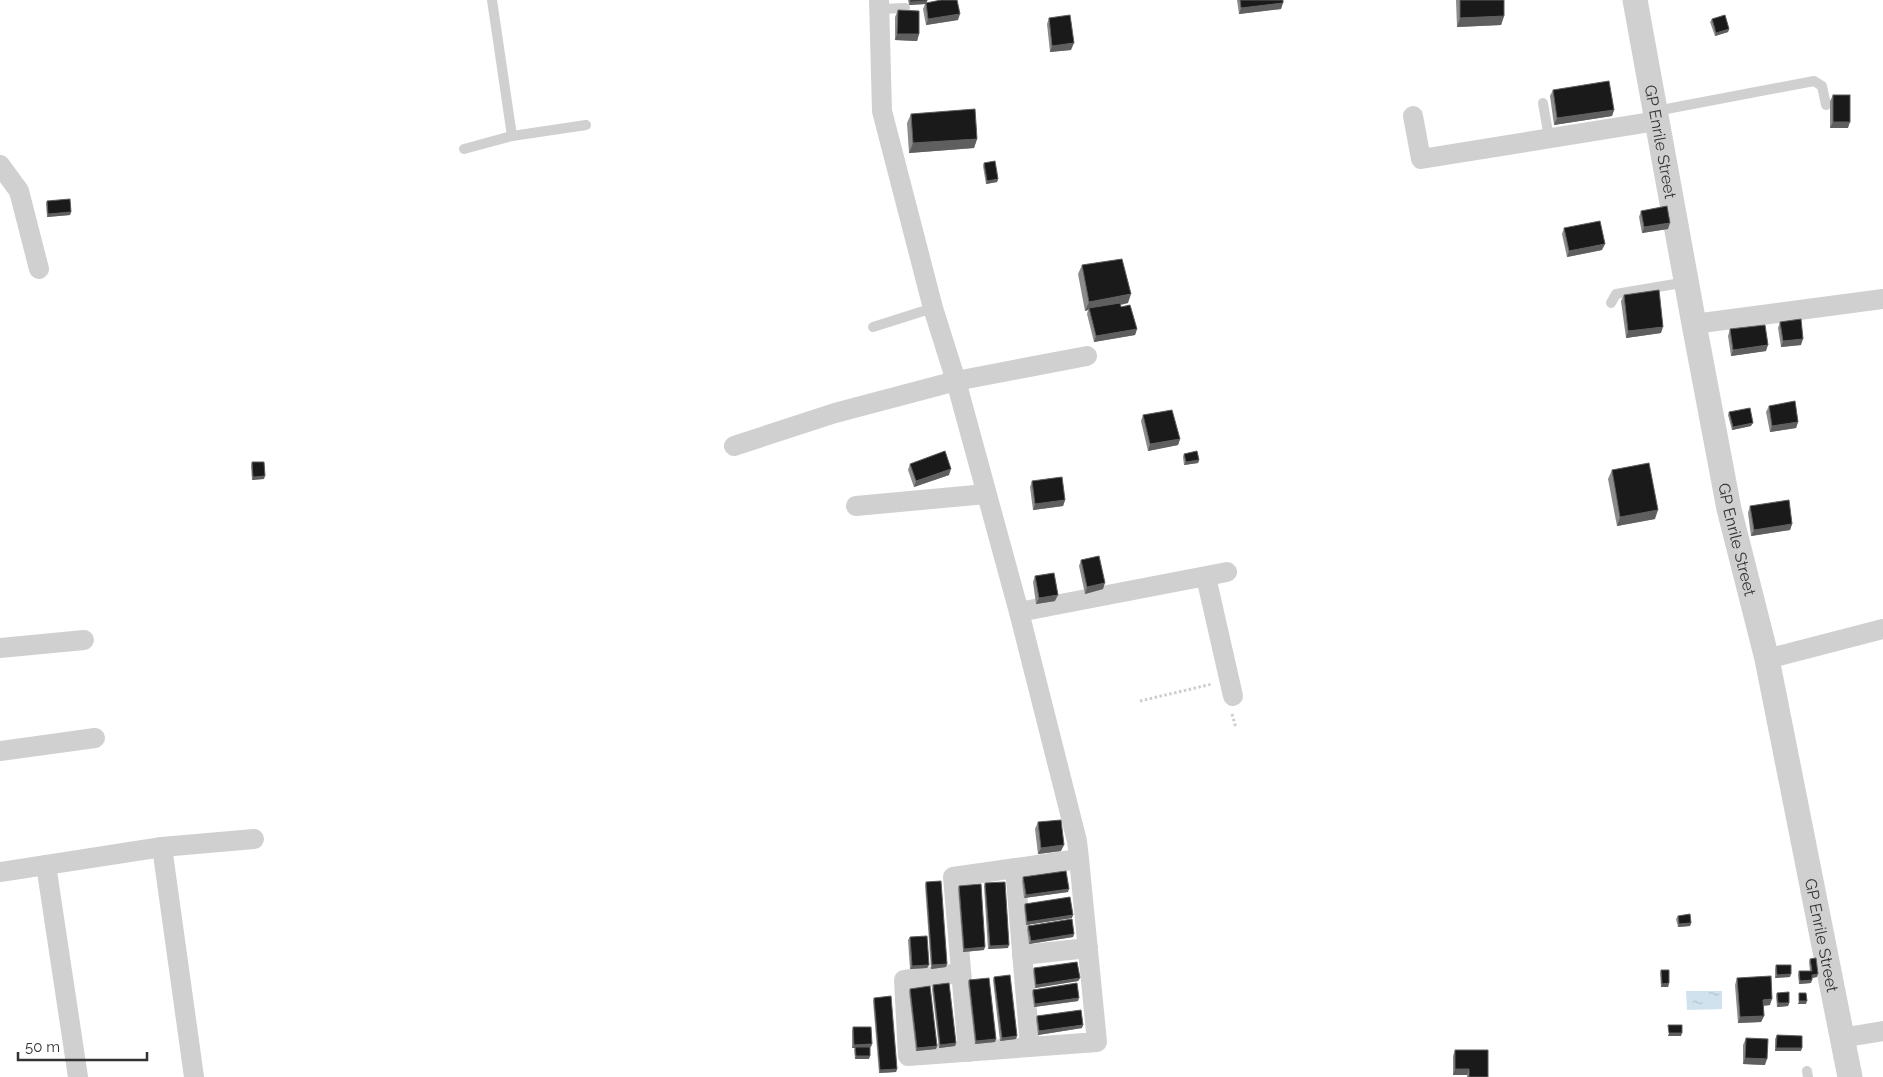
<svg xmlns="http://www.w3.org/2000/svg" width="1883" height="1077" viewBox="0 0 1883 1077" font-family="Raleway,sans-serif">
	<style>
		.water { fill: url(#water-ripples) }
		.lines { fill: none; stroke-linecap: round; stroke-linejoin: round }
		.path { stroke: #cdcdcd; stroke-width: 3; stroke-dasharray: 2.5 2.5; stroke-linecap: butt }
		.service { stroke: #d0d0d0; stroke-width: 10 }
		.minor { stroke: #d0d0d0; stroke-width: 20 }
		.tertiary { stroke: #d0d0d0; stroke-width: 25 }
		.wall { fill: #8c8c8c }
		.shaded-wall { fill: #5f5f5f }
		.building { fill: #1a1a1a; stroke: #5f5f5f }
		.labels { text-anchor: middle; stroke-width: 5; stroke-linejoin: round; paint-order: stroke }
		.street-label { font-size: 16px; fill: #333; stroke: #fff }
	</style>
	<defs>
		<pattern id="water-ripples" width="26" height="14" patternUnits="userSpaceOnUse" patternTransform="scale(1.25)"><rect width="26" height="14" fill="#cfe2ee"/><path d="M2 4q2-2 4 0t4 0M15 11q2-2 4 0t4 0" fill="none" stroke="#b2c2cd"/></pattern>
	</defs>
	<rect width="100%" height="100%" fill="#fff"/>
	<path class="water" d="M1686,991H1722V1009L1687,1010Z"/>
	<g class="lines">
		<g class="path">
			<path d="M1140,701L1212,684"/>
			<path d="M1232,714L1236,728"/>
		</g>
		<g class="service">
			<path d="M492,0L512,136"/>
			<path d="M880,9L905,8"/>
			<path d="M1543,103L1549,138"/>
			<path d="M1656,111L1814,81L1822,86L1826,105"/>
			<path d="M464,149L512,136L586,125"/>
			<path d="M1611,303L1616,294L1687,282"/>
			<path d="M873,327L933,308"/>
			<path d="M1807,1071L1808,1077"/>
		</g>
		<g class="minor">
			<path d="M879,0L882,111L933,308L956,381L1019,612L1077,841L1079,859L953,877L968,1052"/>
			<path d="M1413,116L1421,159L1657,121"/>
			<path d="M0,165L19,191L39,269"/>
			<path d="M1694,324L1883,299"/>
			<path d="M734,446L835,413L956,381L1087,356"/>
			<path d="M856,506L986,494"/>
			<path d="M1206,577L1233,696"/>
			<path d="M1019,612L1227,572"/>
			<path d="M0,648L84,640"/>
			<path d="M1767,659L1883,629"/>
			<path d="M0,751L95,738"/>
			<path d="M162,847L194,1077"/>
			<path d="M46,865L78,1077"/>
			<path d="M1015,868L1030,1047"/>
			<path d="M0,872L162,847L254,839"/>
			<path d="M1022,955L1088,948"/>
			<path d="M960,973L904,980L908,1056L1097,1042L1079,859"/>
			<path d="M1841,1038L1883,1031"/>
		</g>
		<path class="tertiary" id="s1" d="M1635,0L1694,324L1729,509L1767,659L1850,1077"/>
	</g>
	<g class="wall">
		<path d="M908,0H927L926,2L958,20L926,25L923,9L925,4L909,5Z"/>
		<path d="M1237,0H1283L1281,9L1239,14Z"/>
		<path d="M1456,0H1504V16L1501,25L1457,27Z"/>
		<path d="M898,10L919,34L917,41L895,40V17Z"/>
		<path d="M1049,18L1071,50L1050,52L1047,24Z"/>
		<path d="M1712,19L1729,29L1728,32L1715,36L1710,22Z"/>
		<path d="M1553,90L1614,110L1612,116L1554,125L1550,96Z"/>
		<path d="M1833,95L1848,128H1830V101Z"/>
		<path d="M911,114L977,139L974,148L909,153L907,123Z"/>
		<path d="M984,163L998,179L997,182L986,184L983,166Z"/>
		<path d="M47,201L71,212L70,215L47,217L46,204Z"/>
		<path d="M1641,211L1668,229L1642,233L1639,217Z"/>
		<path d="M1564,228L1602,250L1567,257L1562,234Z"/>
		<path d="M1082,265L1128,303L1121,305V307L1137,329L1135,335L1094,342L1087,314L1088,310L1085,311L1078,274Z"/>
		<path d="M1624,295L1661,333L1626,338L1621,301Z"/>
		<path d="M1780,322L1801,345L1781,347L1778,328Z"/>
		<path d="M1730,329L1766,351L1731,356L1728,336Z"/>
		<path d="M1769,406L1798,422L1796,428L1770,432L1766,412Z"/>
		<path d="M1729,412L1751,426L1732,430L1728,415Z"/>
		<path d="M1143,415L1180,439L1178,445L1148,451L1141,421Z"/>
		<path d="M1184,454L1199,460L1198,463L1184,465L1183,457Z"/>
		<path d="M252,462L264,479L252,480L251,466Z"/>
		<path d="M910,464L949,475L914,487L908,470Z"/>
		<path d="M1612,470L1655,519L1617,526L1608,479Z"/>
		<path d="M1032,481L1065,500L1063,506L1033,510L1030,487Z"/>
		<path d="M1750,506L1792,524L1790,530L1751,536L1748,513Z"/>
		<path d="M1081,560L1103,589L1085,594L1079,566Z"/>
		<path d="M1035,576L1055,601L1036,604L1033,582Z"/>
		<path d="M1038,822L1061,851L1038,854L1035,829Z"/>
		<path d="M1023,877L1068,892L1024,898L1022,881Z"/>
		<path d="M926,882L947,964L946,967L931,969L925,885Z"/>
		<path d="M985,883L1008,948L988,949L984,886Z"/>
		<path d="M959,886L984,950L963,952L958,889Z"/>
		<path d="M1025,904L1072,918L1026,925L1024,907Z"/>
		<path d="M1678,916L1691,923L1690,926L1678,927L1676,919Z"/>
		<path d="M1028,926L1074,934L1073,937L1029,944L1027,929Z"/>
		<path d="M910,937L929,965L927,968L910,969L908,940Z"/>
		<path d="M1810,959L1817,977L1812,978L1811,983L1799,984L1798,975L1799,971H1810L1809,962Z"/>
		<path d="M1776,965L1790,977L1775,978V969Z"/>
		<path d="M1034,968L1080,978L1078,981L1035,988L1033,971Z"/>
		<path d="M1661,970L1669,983L1668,987H1661L1660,973Z"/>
		<path d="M994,977L1016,1039L1000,1041L993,980Z"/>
		<path d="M1737,978L1770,1005L1763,1006L1764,1016L1761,1022L1738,1023L1735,985Z"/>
		<path d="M969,980L996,1039L995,1042L975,1044L968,983Z"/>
		<path d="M933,985L956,1043L955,1046L939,1048L932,989Z"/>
		<path d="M910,989L937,1046L936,1049L916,1051L909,992Z"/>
		<path d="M1033,990L1078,1001L1034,1007L1032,993Z"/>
		<path d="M1777,993L1789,1003L1788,1006L1777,1007L1776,996Z"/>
		<path d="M874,998L897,1069L896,1072L879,1073L873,1001Z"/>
		<path d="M1037,1016L1082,1028L1038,1035L1036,1019Z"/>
		<path d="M853,1027L871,1047H870L869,1059H855L854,1050L855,1048H852V1031Z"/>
		<path d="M1777,1035L1801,1051H1775V1039Z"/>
		<path d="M1746,1038L1765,1065L1743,1064V1045Z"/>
		<path d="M1455,1050L1488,1077H1467V1075H1453V1056Z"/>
	</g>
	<g class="shaded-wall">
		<path d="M927,1L926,4L909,5L910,2Z"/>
		<path d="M1283,3L1281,9L1239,14L1241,8Z"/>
		<path d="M960,14L958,20L926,25L928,19Z"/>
		<path d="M1504,16L1501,25L1457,27L1460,18Z"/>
		<path d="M1729,29L1728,32L1715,36L1716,33Z"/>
		<path d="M897,34H919L917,41L895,40Z"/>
		<path d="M1074,43L1071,50L1050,52L1052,46Z"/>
		<path d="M1614,110L1612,116L1554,125L1557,118Z"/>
		<path d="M1833,122H1850L1848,128H1830Z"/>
		<path d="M977,139L974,148L909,153L913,143Z"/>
		<path d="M998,179L997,182L986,184L987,181Z"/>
		<path d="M71,212L70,215L47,217L48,214Z"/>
		<path d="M1670,223L1668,229L1642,233L1644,227Z"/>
		<path d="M1605,244L1602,250L1567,257L1569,251Z"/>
		<path d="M1131,294L1128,303L1089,310V308L1088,310L1085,311L1089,302Z"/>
		<path d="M1663,327L1661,333L1626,338L1628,331Z"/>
		<path d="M1137,329L1135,335L1094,342L1096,336Z"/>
		<path d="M1803,339L1801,345L1781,347L1783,341Z"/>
		<path d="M1768,345L1766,351L1731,356L1733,350Z"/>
		<path d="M1798,422L1796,428L1770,432L1772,426Z"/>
		<path d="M1753,423L1751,426L1732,430L1733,427Z"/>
		<path d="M1180,439L1178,445L1148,451L1150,444Z"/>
		<path d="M1199,460L1198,463L1184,465L1186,462Z"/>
		<path d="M951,469L949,475L914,487L916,481Z"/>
		<path d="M265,476L264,479L252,480L253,477Z"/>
		<path d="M1065,500L1063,506L1033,510L1035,504Z"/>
		<path d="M1658,510L1655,519L1617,526L1620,517Z"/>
		<path d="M1792,524L1790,530L1751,536L1754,530Z"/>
		<path d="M1105,583L1103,589L1085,594L1087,587Z"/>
		<path d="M1058,595L1055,601L1036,604L1039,598Z"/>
		<path d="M1064,845L1061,851L1038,854L1041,848Z"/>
		<path d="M1069,889L1068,892L1024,898L1026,895Z"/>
		<path d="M1073,915L1072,918L1026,925L1027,922Z"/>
		<path d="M1691,923L1690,926L1678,927L1679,924Z"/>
		<path d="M1074,934L1073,937L1029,944L1031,941Z"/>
		<path d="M1009,945L1008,948L988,949L990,946Z"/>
		<path d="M985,947L984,950L963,952L964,949Z"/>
		<path d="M947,964L946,967L931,969L932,965Z"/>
		<path d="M929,965L927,968L910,969L912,966Z"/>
		<path d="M1791,974L1790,977L1775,978L1777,975Z"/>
		<path d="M1818,974L1817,977L1811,978L1812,975Z"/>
		<path d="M1080,978L1078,981L1035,988L1036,985Z"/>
		<path d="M1812,980L1811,983L1799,984L1800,981Z"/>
		<path d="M1669,983L1668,987H1661L1662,984Z"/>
		<path d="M1079,998L1078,1001L1034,1007L1035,1004Z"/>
		<path d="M1772,999L1770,1005L1760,1006L1763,1000Z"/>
		<path d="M1799,1001H1807L1806,1004H1798Z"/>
		<path d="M1778,1003H1789L1788,1006L1777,1007Z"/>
		<path d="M1764,1016L1761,1022L1738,1023L1740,1017Z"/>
		<path d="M1083,1025L1082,1028L1038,1035L1039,1031Z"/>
		<path d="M1669,1033H1682L1681,1036H1668Z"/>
		<path d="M1017,1036L1016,1039L1000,1041L1002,1038Z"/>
		<path d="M996,1039L995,1042L975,1044L976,1041Z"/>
		<path d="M956,1043L955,1046L939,1048L940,1045Z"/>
		<path d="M872,1044L871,1047L852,1048L854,1045Z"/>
		<path d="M937,1046L936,1049L916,1051L917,1048Z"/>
		<path d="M1776,1048H1802L1801,1051H1775Z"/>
		<path d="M856,1056H870L869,1059H855Z"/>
		<path d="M1745,1058L1767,1059L1765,1065L1743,1064Z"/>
		<path d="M897,1069L896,1072L879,1073L880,1070Z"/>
		<path d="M1455,1069H1469L1467,1075H1453Z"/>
	</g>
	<g class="building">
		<path d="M910,0H927V1L910,2Z"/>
		<path d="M941,0H957L960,14L928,19L926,3Z"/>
		<path d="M1240,0H1283V3L1241,8Z"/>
		<path d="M1460,0H1504V16L1460,18Z"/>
		<path d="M898,10L919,11V34H897Z"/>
		<path d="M1070,15L1074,43L1052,46L1049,18Z"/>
		<path d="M1725,15L1729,29L1716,33L1712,19Z"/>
		<path d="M1609,81L1614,110L1557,118L1553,90Z"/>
		<rect x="1833" y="95" width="17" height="27"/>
		<path d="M975,109L977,139L913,143L911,114Z"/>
		<path d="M995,161L998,179L987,181L984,163Z"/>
		<path d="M70,199L71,212L48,214L47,201Z"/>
		<path d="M1667,206L1670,223L1644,227L1641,211Z"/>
		<path d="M1600,221L1605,244L1569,251L1564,228Z"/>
		<path d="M1122,259L1131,294L1089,302L1082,265Z"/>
		<path d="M1659,290L1663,327L1628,331L1624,295Z"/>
		<path d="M1120,303L1121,307L1130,305L1137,329L1096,336L1089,308Z"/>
		<path d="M1801,319L1803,339L1783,341L1780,322Z"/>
		<path d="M1765,325L1768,345L1733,350L1730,329Z"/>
		<path d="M1795,401L1798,422L1772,426L1769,406Z"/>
		<path d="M1750,408L1753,423L1733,427L1729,412Z"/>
		<path d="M1172,410L1180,439L1150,444L1143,415Z"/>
		<path d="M945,451L951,469L916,481L910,464Z"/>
		<path d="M1197,451L1199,460L1186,462L1184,454Z"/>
		<path d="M252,462H264L265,476L253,477Z"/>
		<path d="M1649,463L1658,510L1620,517L1612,470Z"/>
		<path d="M1062,477L1065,500L1035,504L1032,481Z"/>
		<path d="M1789,500L1792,524L1754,530L1750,506Z"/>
		<path d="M1099,556L1105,583L1087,587L1081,560Z"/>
		<path d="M1054,573L1058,595L1039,598L1035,576Z"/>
		<path d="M1061,820L1064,845L1041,848L1038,822Z"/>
		<path d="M1066,871L1069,889L1026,895L1023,877Z"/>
		<path d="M941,881L947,964L932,965L926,882Z"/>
		<path d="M1005,882L1009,945L990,946L985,883Z"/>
		<path d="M981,884L985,947L964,949L959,886Z"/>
		<path d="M1070,897L1073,915L1027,922L1025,904Z"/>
		<path d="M1690,914L1691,923L1679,924L1678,916Z"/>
		<path d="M1072,919L1074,934L1031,941L1028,926Z"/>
		<path d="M927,936L929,965L912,966L910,937Z"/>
		<path d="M1816,958L1818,974L1812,975V980L1800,981L1799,971H1812L1810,959Z"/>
		<path d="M1077,962L1080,978L1036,985L1034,968Z"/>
		<path d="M1776,965H1791V974L1777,975Z"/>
		<path d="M1661,970H1669V983L1662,984Z"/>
		<path d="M1010,975L1017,1036L1002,1038L994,977Z"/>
		<path d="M1771,976L1772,999L1763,1000L1764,1016L1740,1017L1737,978Z"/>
		<path d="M989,978L996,1039L976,1041L969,980Z"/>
		<path d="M949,983L956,1043L940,1045L933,985Z"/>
		<path d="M1077,983L1079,998L1035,1004L1033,990Z"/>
		<path d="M930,986L937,1046L917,1048L910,989Z"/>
		<path d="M1789,992V1003H1778L1777,993Z"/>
		<path d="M1799,993H1806L1807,1001H1799Z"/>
		<path d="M891,996L897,1069L880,1070L874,998Z"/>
		<path d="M1081,1010L1083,1025L1039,1031L1037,1016Z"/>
		<path d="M1668,1025H1682V1033H1669Z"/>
		<path d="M853,1027H871L872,1044L854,1045Z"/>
		<path d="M1777,1035L1802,1036V1048H1776Z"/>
		<path d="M1746,1038L1768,1039L1767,1059L1745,1058Z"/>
		<path d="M855,1047H870V1056H856Z"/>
		<path d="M1455,1050H1488V1077H1469V1069H1455Z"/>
	</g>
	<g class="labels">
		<g class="street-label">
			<text dy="6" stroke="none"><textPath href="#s1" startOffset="144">GP Enrile Street</textPath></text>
			<text dy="6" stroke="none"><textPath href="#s1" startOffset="549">GP Enrile Street</textPath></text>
			<text dy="6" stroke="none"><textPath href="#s1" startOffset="954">GP Enrile Street</textPath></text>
		</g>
	</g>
	<path d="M18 1052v8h129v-8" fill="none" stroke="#333333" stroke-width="2.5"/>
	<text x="25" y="1052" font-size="15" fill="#333333" stroke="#ffffff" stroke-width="4" paint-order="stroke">50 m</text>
</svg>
